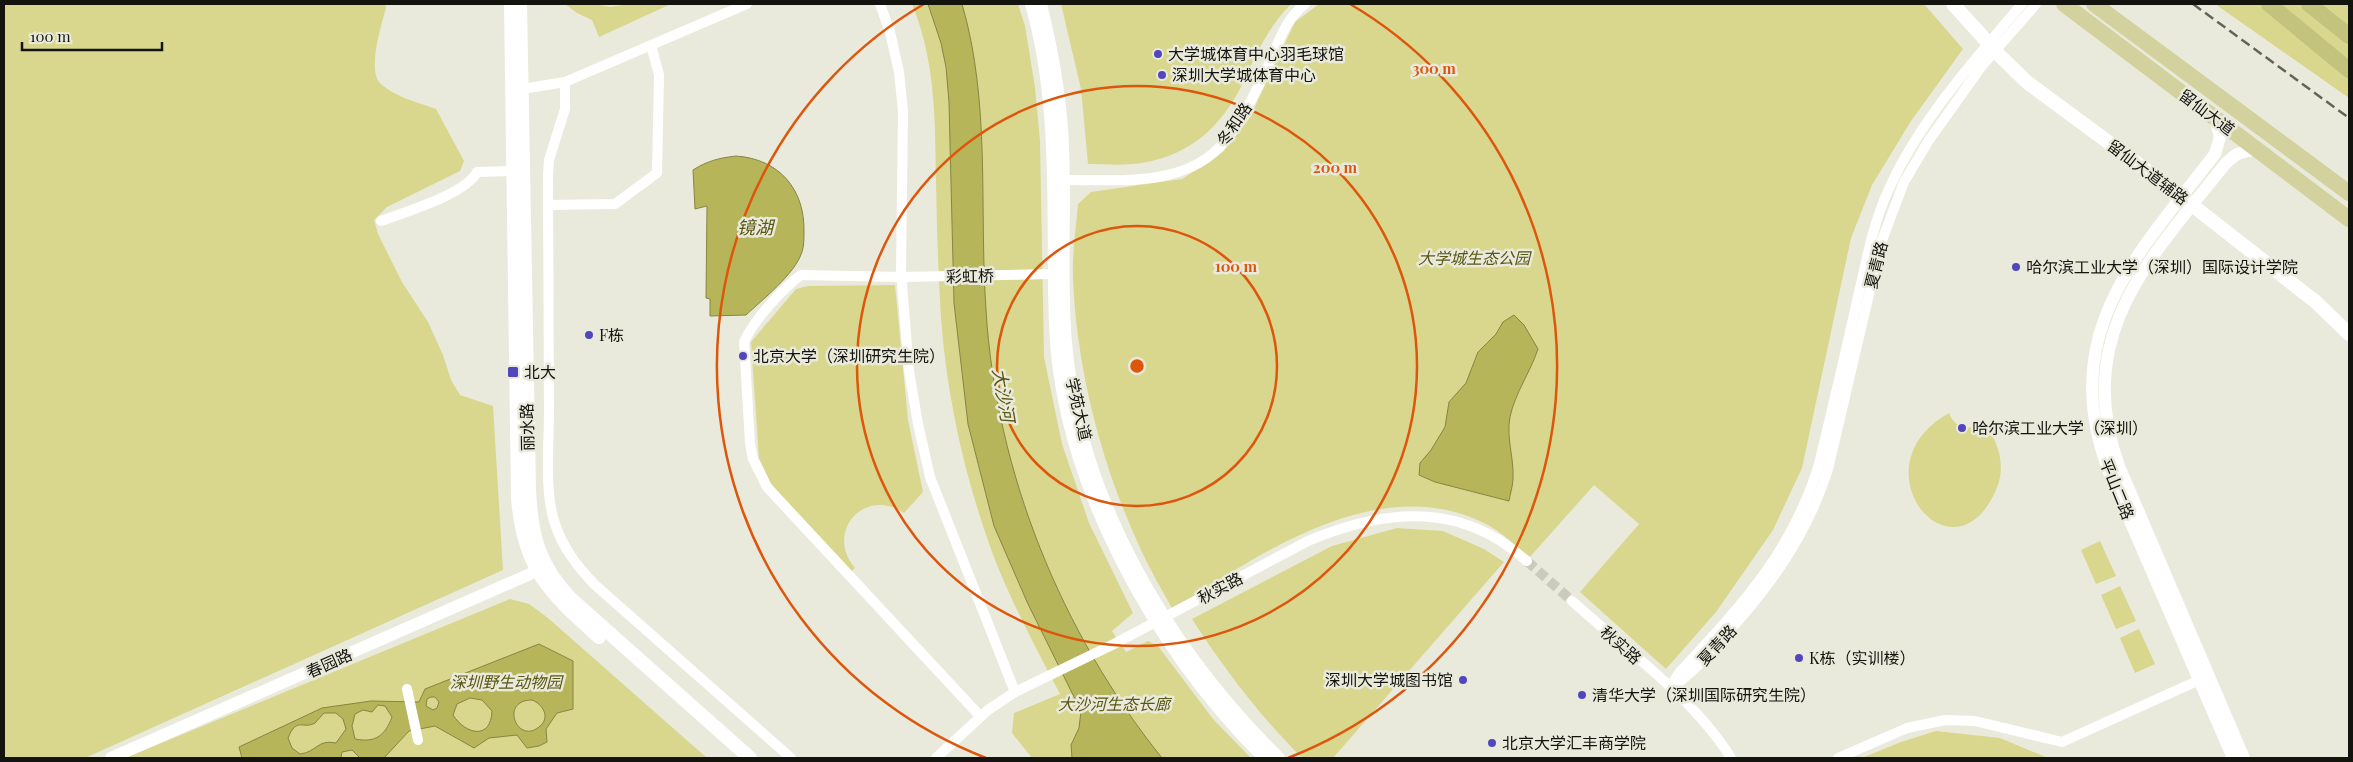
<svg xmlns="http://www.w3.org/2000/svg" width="2353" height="762" viewBox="0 0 2353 762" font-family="'Playfair Display','Noto Sans SC',serif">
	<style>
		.green { fill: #d8d78d }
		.water { fill: #b7b559; stroke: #868543; fill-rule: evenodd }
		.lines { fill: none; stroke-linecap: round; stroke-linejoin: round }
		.minor-tunnel { stroke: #cacabd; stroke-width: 10; stroke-dasharray: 10 5; stroke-linecap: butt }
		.minor { stroke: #fff; stroke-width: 10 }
		.tertiary { stroke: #fff; stroke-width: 12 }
		.secondary { stroke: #fff; stroke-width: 14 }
		.primary { stroke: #d3d29e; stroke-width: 16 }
		.trunk { stroke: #c4c37e; stroke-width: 16 }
		.rail { stroke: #62625a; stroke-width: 2.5; stroke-dasharray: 10 5; stroke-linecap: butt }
		.ring { fill: none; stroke: #dd560c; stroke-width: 2.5 }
		.poi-dot { fill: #5246bd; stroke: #eaeadc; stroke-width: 2 }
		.labels { text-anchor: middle; stroke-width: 5; stroke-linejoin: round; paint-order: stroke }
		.poi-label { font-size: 16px; fill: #14140f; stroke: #eaeadc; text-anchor: start }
		.street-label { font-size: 16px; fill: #14140f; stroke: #eaeadc }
		.park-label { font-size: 16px; font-style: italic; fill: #595712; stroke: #eaeadc }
		.water-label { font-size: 18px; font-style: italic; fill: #585611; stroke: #eaeadc }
		.centre { fill: #dd560c; stroke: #eaeadc; stroke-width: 2.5 }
		.ring-label { font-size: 15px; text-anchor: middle; font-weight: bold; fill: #dd560c; stroke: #eaeadc; stroke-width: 5; stroke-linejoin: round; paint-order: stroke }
	</style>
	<rect width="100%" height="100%" fill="#eaeadc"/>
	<g class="green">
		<path d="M4,4H385L386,7C382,24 367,70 380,83C394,97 418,102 436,109L464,161L460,171L387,207L374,220L378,234L402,282L428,322L443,355L451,380L460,395L493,406L503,570L85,758H4Z"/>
		<path d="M565,4H595L610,7L630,4H671L599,37L592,20L577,13Z"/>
		<path d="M912,4H1018L1025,26L1035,87L1040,141L1044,357L1062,444L1089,523L1133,613L1112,631L1126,652L1148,641L1158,646L1213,719L1251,758H1032L1012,733L1014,713L1060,694C1038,652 1015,609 997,565C967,487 947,401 941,318C938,273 937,228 936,182C935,121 936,62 912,4Z"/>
		<path d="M1061,4H1291C1268,27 1256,55 1242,85C1221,127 1189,156 1141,163C1124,166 1105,164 1088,164L1081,89Z"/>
		<path d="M1319,4H1924L1963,49L1911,121L1872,185L1851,238L1802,468L1773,530L1716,612L1666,669L1580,592L1639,524L1594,485L1529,558C1516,546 1504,534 1488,525C1381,469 1260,553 1173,610C1162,590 1150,570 1141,550C1102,466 1077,372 1073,279C1072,255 1076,228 1078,204L1091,192L1182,179L1223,152L1249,119L1295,22Z"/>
		<path d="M2215,4H2349V98Z"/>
		<path d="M895,285L908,420L923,492L904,513C865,486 824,532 855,568L851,572L773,488L759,458L751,342L796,289L808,286Z"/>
		<path d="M1949,413C1955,429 1971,433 1982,420C1998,440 2007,465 1996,490C1953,588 1853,467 1949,413Z"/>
		<path d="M1397,528L1443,531L1484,549L1504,562L1333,758H1302C1260,716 1224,669 1192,619L1332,546Z"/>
		<path d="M2100,541L2116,576L2096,584L2081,550Z"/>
		<path d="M2120,586L2136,621L2116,629L2101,595Z"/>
		<path d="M510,599L529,604L548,618L707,758H125Z"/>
		<path d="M2139,629L2155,664L2135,673L2120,638Z"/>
		<path d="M1936,731L2000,738L2048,758H1862L1901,742Z"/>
	</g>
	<g class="water">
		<path d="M928,4H962C991,103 979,208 986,310C996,472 1061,632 1162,758H1072L1071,745L1079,728L1081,711L1028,604L994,526L968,424L954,303L949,102L946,67L941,43Z"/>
		<path d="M736,156C779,159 805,189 804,232C804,238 804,246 802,252C795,274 763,299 746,315L710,316V299L706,298L707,206L695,209L693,170C707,161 719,158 736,156Z"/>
		<path d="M1514,315L1524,325L1538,349C1530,373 1515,393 1510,417C1506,438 1514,457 1513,478C1513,486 1510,494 1509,501L1435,482L1419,475L1420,463L1431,450L1445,427L1449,402L1466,383L1478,352L1496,334L1503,322Z"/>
		<path d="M539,644L573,661V709L557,713L546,729L547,742L539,746L527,748L517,735L489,738L474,748L435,726L409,731L384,758H360L352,750L342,752L341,758H242L239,747L322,708L371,701L419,702L425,689ZM431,697H435L439,702L437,708L433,710L426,706L427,699ZM470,698L482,700L492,711C491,740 466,735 453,715L457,704ZM532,700C543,704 551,718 539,727C517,745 499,700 532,700ZM378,705L385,706L392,717C385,736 375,743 355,739L352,726L355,714L363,710L372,712ZM324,713H336L343,719L346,729L336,743C317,739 317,752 300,754L292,748L288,738C297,716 303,730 315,723C318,720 321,716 324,713Z"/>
	</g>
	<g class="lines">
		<path class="minor-tunnel" d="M1527,561L1572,601"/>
		<g class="minor">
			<path d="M880,4L890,32L899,72L903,111L901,272L909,371L918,424L930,477L1015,692"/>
			<path d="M565,82V109L549,160L548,176C549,255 549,333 549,411C549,445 544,492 555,524C563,548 577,566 594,584L791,758"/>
			<path d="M522,89L565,82L747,4"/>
			<path d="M1057,180C1112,179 1186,190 1225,141C1242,121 1254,95 1265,72C1277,48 1283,21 1305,4"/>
			<path d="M549,205L615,204L657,173L659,75L651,45"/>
			<path d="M381,221C405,212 466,194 477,172L512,171"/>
			<path d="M1572,601C1624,648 1694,698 1731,758"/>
			<path d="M1670,687L1679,673C1741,606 1792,553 1819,464C1832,410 1845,355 1857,301C1866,264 1872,226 1888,191C1918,123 1974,60 2022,4"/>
			<path d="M1670,688C1691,675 1706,657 1722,639C1769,588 1807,536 1828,469L1881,243L1904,182L1929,140L1981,67L2036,4"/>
			<path d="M407,689L418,740"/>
			<path d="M980,716L767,487L753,459L750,443L744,342C754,320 782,289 801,275L902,277L1055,274"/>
			<path d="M936,758L988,710L1015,692L1114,644L1308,541C1370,515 1438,502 1499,540C1509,546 1518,554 1527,561"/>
			<path d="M1838,758L1907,728L1945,720L1975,721L2062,742L2206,677"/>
		</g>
		<g class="tertiary">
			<path d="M1031,4C1061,108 1051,218 1055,325C1061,483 1155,649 1264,758"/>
			<path d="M1041,4C1051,45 1059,87 1062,129C1067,200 1060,272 1066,343C1079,500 1169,649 1279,758"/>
			<path d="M2215,118L2220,137L2215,154C2134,259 2056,334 2110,475L2233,758"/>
			<path d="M111,758L546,567"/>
			<path d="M2244,758L2119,466C2072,334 2150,259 2226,163L2237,154L2256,149"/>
		</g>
		<g class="secondary">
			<path d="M511,4L518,497C523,568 549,592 599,637"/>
			<path d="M520,4L529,490C531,536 539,566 571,599L750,758"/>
			<path d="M1953,4L2000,56L2028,83L2169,187L2316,302L2349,334"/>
		</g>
		<g class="primary">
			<path d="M2064,4L2349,219"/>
			<path d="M2094,4L2349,193"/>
		</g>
		<g class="trunk">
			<path d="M2269,4L2349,70"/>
			<path d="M2309,4L2349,36"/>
		</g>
		<path class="rail" d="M2193,4L2349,118"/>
	</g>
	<g class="ring">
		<circle cx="1137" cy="366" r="140"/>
		<circle cx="1137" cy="366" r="280"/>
		<path d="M986 758A420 420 0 0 1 924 4M1350 4A420 420 0 0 1 1288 758"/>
	</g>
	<g class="poi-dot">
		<circle cx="1158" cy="54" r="5"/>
		<circle cx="1162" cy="75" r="5"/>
		<circle cx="2016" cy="267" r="5"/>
		<circle cx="589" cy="335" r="5"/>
		<circle cx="743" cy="356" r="5"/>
		<rect x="507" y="366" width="12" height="12" rx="2.5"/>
		<circle cx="1962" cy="428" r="5"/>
		<circle cx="1799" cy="658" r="5"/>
		<circle cx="1463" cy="680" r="5"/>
		<circle cx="1582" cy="695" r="5"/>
		<circle cx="1492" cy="743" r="5"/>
	</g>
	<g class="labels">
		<g class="poi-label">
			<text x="1168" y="60">大学城体育中心羽毛球馆</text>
			<text x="1172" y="81">深圳大学城体育中心</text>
			<text x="2026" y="273">哈尔滨工业大学（深圳）国际设计学院</text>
			<text x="599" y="341">F栋</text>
			<text x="753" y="362">北京大学（深圳研究生院）</text>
			<text x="524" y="378">北大</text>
			<text x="1972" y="434">哈尔滨工业大学（深圳）</text>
			<text x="1809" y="664">K栋（实训楼）</text>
			<text x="1453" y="686" text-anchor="end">深圳大学城图书馆</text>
			<text x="1592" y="701">清华大学（深圳国际研究生院）</text>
			<text x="1502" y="749">北京大学汇丰商学院</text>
		</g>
		<g class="street-label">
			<text transform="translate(2207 112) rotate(37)" y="6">留仙大道</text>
			<text transform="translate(1234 124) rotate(-56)" y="6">冬和路</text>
			<text transform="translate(2148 172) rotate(37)" y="6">留仙大道辅路</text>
			<text transform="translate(1876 265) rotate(-76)" y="6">夏青路</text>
			<text transform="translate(970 276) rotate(-1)" y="6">彩虹桥</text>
			<text transform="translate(1079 409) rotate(77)" y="6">学苑大道</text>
			<text transform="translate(527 427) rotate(-91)" y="6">丽水路</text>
			<text transform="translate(2117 489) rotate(68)" y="6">平山二路</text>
			<text transform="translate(1220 588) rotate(-28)" y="6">秋实路</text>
			<text transform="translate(1621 645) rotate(41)" y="6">秋实路</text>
			<text transform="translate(1717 645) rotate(-47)" y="6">夏青路</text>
			<text transform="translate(329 663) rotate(-24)" y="6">春园路</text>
		</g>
		<g class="park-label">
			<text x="1474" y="264">大学城生态公园</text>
			<text x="506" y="688">深圳野生动物园</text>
			<text x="1114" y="710">大沙河生态长廊</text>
		</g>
		<g class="water-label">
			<text x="755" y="234">镜湖</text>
			<text transform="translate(1003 395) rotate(80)" y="6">大沙河</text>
		</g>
	</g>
	<circle cx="1137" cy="366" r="8" class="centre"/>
	<g class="ring-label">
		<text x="1434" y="74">300 m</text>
		<text x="1335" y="173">200 m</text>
		<text x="1236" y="272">100 m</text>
	</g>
	<rect width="2353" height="762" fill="none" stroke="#14140f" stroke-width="10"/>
	<path d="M22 42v8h140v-8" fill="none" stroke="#14140f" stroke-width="2.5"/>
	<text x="30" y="42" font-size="15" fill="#14140f" stroke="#eaeadc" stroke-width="4" paint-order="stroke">100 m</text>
</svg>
